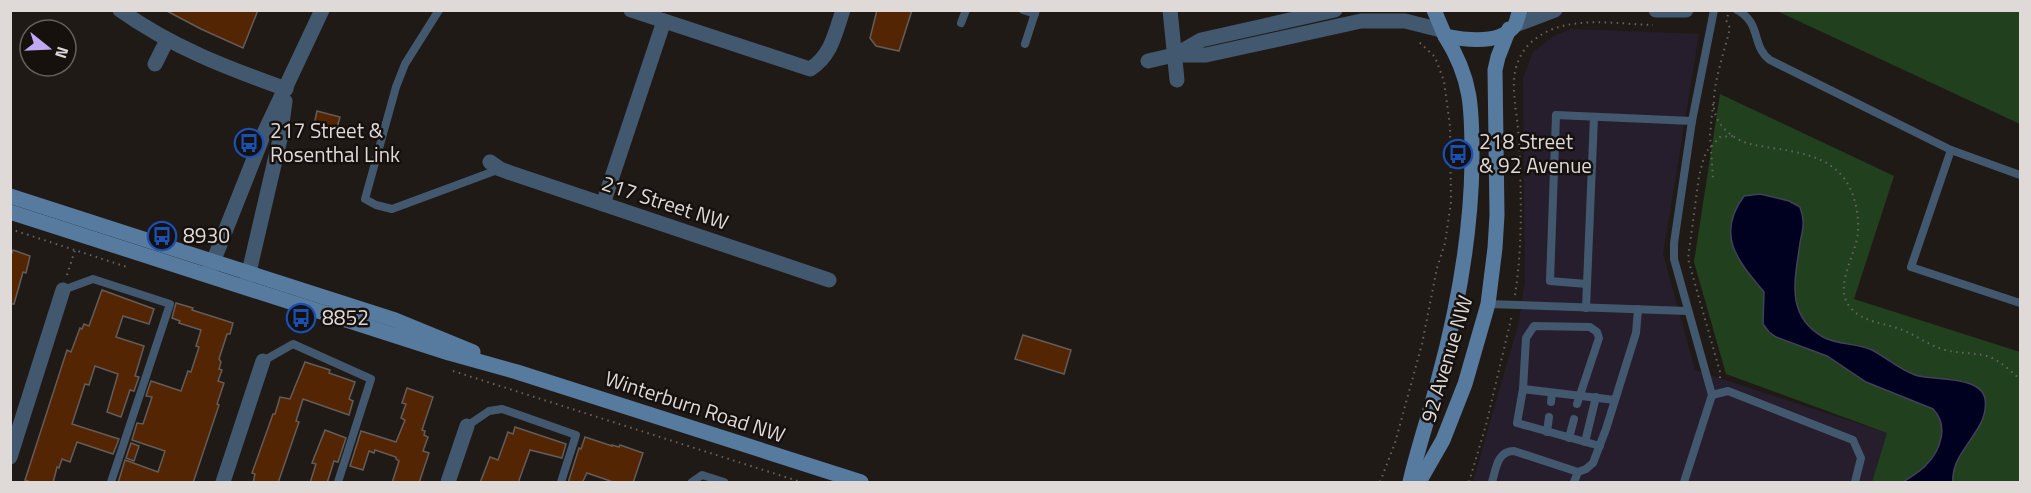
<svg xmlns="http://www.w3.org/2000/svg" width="2031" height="493" viewBox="0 0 2031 493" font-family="'Titillium Web',sans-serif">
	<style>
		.commercial { fill: #271e2d }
		.green { fill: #21401e }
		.water { fill: #000021; stroke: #434158; stroke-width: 1.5 }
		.building { fill: #542503; stroke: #645c58; stroke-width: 1.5 }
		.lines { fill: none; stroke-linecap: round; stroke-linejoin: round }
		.path { stroke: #696461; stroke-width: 2; stroke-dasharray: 1.5 4.5; stroke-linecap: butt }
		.service { stroke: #42586f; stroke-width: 8 }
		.minor { stroke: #42586f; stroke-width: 15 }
		.tertiary { stroke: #42586f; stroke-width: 15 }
		.secondary { stroke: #577a9f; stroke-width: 15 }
		.labels { text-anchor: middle; stroke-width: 5; stroke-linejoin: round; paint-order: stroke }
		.poi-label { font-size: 21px; fill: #dfdad8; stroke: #17110e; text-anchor: start }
		.street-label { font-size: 21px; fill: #dfdad8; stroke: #17110e }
	</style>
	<rect width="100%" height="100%" fill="#201a17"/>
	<path class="commercial" d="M1571,29L1699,34L1663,254L1695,370L1887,433L1872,482H1473L1519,322L1525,281L1523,78L1533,52L1554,36Z"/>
	<g class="green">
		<path d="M1777,11H2020V124Z"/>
		<path d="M1720,94L1894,176L1854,299L2020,352V482H1872L1887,433L1726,374L1694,262Z"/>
	</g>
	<path class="water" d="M1760,194L1789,201L1800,207C1801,211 1803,216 1803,221C1804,228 1801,236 1800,243C1795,280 1785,315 1823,337C1838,345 1856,343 1872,350C1887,358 1899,369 1915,375C1932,381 1981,375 1985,399C1990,431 1950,451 1953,482H1903C1910,477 1920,472 1926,465C1941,450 1949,425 1933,409L1866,382L1827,356L1776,337L1769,332L1763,324L1764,292C1738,261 1715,235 1744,196Z"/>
	<g class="building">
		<path d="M165,10H258L243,48L201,29Z"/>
		<path d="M877,10H912L899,51L876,46L870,38Z"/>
		<path d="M317,111L340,117L336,131L314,125Z"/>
		<path d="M13,250L30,256L26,273L23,272L14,304H10V258Z"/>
		<path d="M102,290L154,309L149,324L123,316L116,337L144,346L135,376L139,377L134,391L130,390L121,417L107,412L118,374L95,366L89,385L85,384L72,424L119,439L113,454L77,442L70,462L62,459L59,468L57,467L53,483H33L25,480L67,350L71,352L80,328L82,329L84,324L89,326Z"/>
		<path d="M176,303L193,308L192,310L233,323L230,334H227L219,359L221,362L219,369L222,370L218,381L224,383L217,404L219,405L193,483H118L125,460L158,472L165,451L132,440L137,423L143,424L152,397L146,396L151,381L181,391L188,371L191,372L199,347L196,346L201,330L179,323L180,321L172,318Z"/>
		<path d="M1023,335L1071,350L1064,374L1015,359Z"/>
		<path d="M305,362L330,370L329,373L355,382L349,399L353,401L349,415L303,399L296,421L299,422L278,483H253L255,474L252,473L273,414H275L280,397L290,399Z"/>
		<path d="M407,388L433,397L422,430L425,431L424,435L428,437L423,451L429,453L419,483H392L399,461L396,459V457L375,450L374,453L369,451L363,470L350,466L361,431L396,442L405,420L401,418L406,404L402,403Z"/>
		<path d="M515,427L566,444L562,458L530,450L518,483H480L490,457L498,460L508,432L513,434Z"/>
		<path d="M325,430L346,438L338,462L334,461L327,483H310L316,464L312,463Z"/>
		<path d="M585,437L612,446V445L619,447L620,445L643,453L633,483H616L587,473L582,483H568L579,448L581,449Z"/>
		<path d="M131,443L139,446L134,461L126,458Z"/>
	</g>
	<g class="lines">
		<g class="path">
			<path d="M1728,15L1726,20L1730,28C1725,50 1712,86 1714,107C1715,125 1734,140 1750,144C1786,152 1831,150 1850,188C1856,201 1859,217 1858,232C1856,257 1829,292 1855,312C1867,322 1882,323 1897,328C1913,333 1926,344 1942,349C1957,354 1972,352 1987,356C2000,360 2010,371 2020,379"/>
			<path d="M1713,104L1710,135L1713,179"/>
			<path d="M10,229L127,267"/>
			<path d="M67,275L75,250"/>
			<path d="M1515,295C1523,244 1521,191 1519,140C1518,120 1513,100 1514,80C1515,65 1521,50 1534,40C1565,14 1616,24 1653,25"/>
			<path d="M453,371L801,482"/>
			<path d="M1720,378V372L1688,259L1699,176L1703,161L1706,152L1720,137L1733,136"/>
			<path d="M1380,482L1395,443L1422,344L1437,268L1445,243L1451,202L1450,126L1444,81L1435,57L1417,40"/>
			<path d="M1469,482L1486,425L1512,315"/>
		</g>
		<g class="service">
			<path d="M439,10L405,64L396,87L365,199L376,205L392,209L500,169"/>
			<path d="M1023,10L1035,14"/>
			<path d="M1737,10C1762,23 1751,46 1770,60L1951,150L1911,267L2020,303"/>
			<path d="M961,23L966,10"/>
			<path d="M1025,44L1036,10"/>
			<path d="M1951,150L2020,175"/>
			<path d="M1587,284L1594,117"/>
			<path d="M63,290L93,279L170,304L111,482"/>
			<path d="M1488,304L1687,311"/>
			<path d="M1586,308L1587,284L1550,281L1556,115L1692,121"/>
			<path d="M263,361L293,344L371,379L338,482"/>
			<path d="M1523,389L1526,338L1534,326L1590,327L1597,332L1599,338L1577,404"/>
			<path d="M1712,395L1674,259V243L1692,121L1714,10"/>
			<path d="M1551,402L1552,393"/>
			<path d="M467,426L489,411L502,409L576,435L561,482"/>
			<path d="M1547,432L1549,417"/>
			<path d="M1569,438L1574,419"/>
			<path d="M1585,442L1596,397"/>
			<path d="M1600,446L1517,423L1523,389L1615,400"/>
			<path d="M692,482L702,475L724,482"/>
			<path d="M1492,482C1496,469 1497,451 1514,451L1578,472"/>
			<path d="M1574,482L1578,472L1586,469L1593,463L1606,429L1636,333L1638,309"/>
			<path d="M1684,482L1712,395L1728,391L1853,440L1861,458L1855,482"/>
		</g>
		<g class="minor">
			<path d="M120,10C172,47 227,68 286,89"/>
			<path d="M631,10L810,69C831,56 835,34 843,10"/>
			<path d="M1170,10L1177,80"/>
			<path d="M1656,10H1686"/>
			<path d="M1515,25L1555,10"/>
			<path d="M1177,54L1201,40L1335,10"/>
			<path d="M1148,61L1174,55H1206L1361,21H1405L1441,30"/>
			<path d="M155,64L167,40"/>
			<path d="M490,162L500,169L511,173L829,280"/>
			<path d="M603,204L664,21"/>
			<path d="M10,457L63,290"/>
			<path d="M223,482L263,361"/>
			<path d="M448,482L467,426"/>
		</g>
		<g class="tertiary">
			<path d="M209,272L265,131L322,10"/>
			<path d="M246,285L280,139L285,101"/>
		</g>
		<g class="secondary">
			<path d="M1434,10L1445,36C1465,40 1501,45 1515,25C1517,21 1518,15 1520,10"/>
			<path d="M10,196L395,320L473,352"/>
			<path d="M10,212L449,353L517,372L861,482"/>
			<path d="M1410,482C1418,447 1430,413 1439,377C1458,307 1471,235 1472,162C1472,112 1473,80 1445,36"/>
			<path d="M1419,482L1443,440L1465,384L1488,304L1495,248L1497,215L1495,70L1498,57L1509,29"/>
		</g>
	</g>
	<defs>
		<g id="bus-ring" transform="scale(1.5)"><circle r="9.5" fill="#17110e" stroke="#1a4fb4" stroke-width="1.5"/><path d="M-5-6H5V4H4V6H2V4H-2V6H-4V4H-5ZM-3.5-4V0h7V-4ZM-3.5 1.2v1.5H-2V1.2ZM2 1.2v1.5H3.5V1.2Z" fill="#1a4fb4"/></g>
	</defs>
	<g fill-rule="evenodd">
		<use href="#bus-ring" x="249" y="143"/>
		<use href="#bus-ring" x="1458" y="154"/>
		<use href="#bus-ring" x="162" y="236"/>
		<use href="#bus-ring" x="301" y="318"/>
	</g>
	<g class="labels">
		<g class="poi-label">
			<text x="270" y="138">217 Street &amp;<tspan x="270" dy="24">Rosenthal Link</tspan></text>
			<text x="1479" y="149">218 Street<tspan x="1479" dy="24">&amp; 92 Avenue</tspan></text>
			<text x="183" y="243">8930</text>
			<text x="322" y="325">8852</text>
		</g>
		<g class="street-label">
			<text transform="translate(665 203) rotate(18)" y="7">217 Street NW</text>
			<text transform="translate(1447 359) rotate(-73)" y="7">92 Avenue NW</text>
			<text transform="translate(695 407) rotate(18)" y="7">Winterburn Road NW</text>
		</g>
	</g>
	<rect width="2031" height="493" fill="none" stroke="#dfdad8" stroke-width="24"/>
	<g transform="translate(48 48) rotate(108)"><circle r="28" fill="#17110e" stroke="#67615f" stroke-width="1.5"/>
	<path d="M0-4.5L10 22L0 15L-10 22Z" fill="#c0a8f4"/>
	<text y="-9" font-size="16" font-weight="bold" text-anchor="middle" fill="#dfdad8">N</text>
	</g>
</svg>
